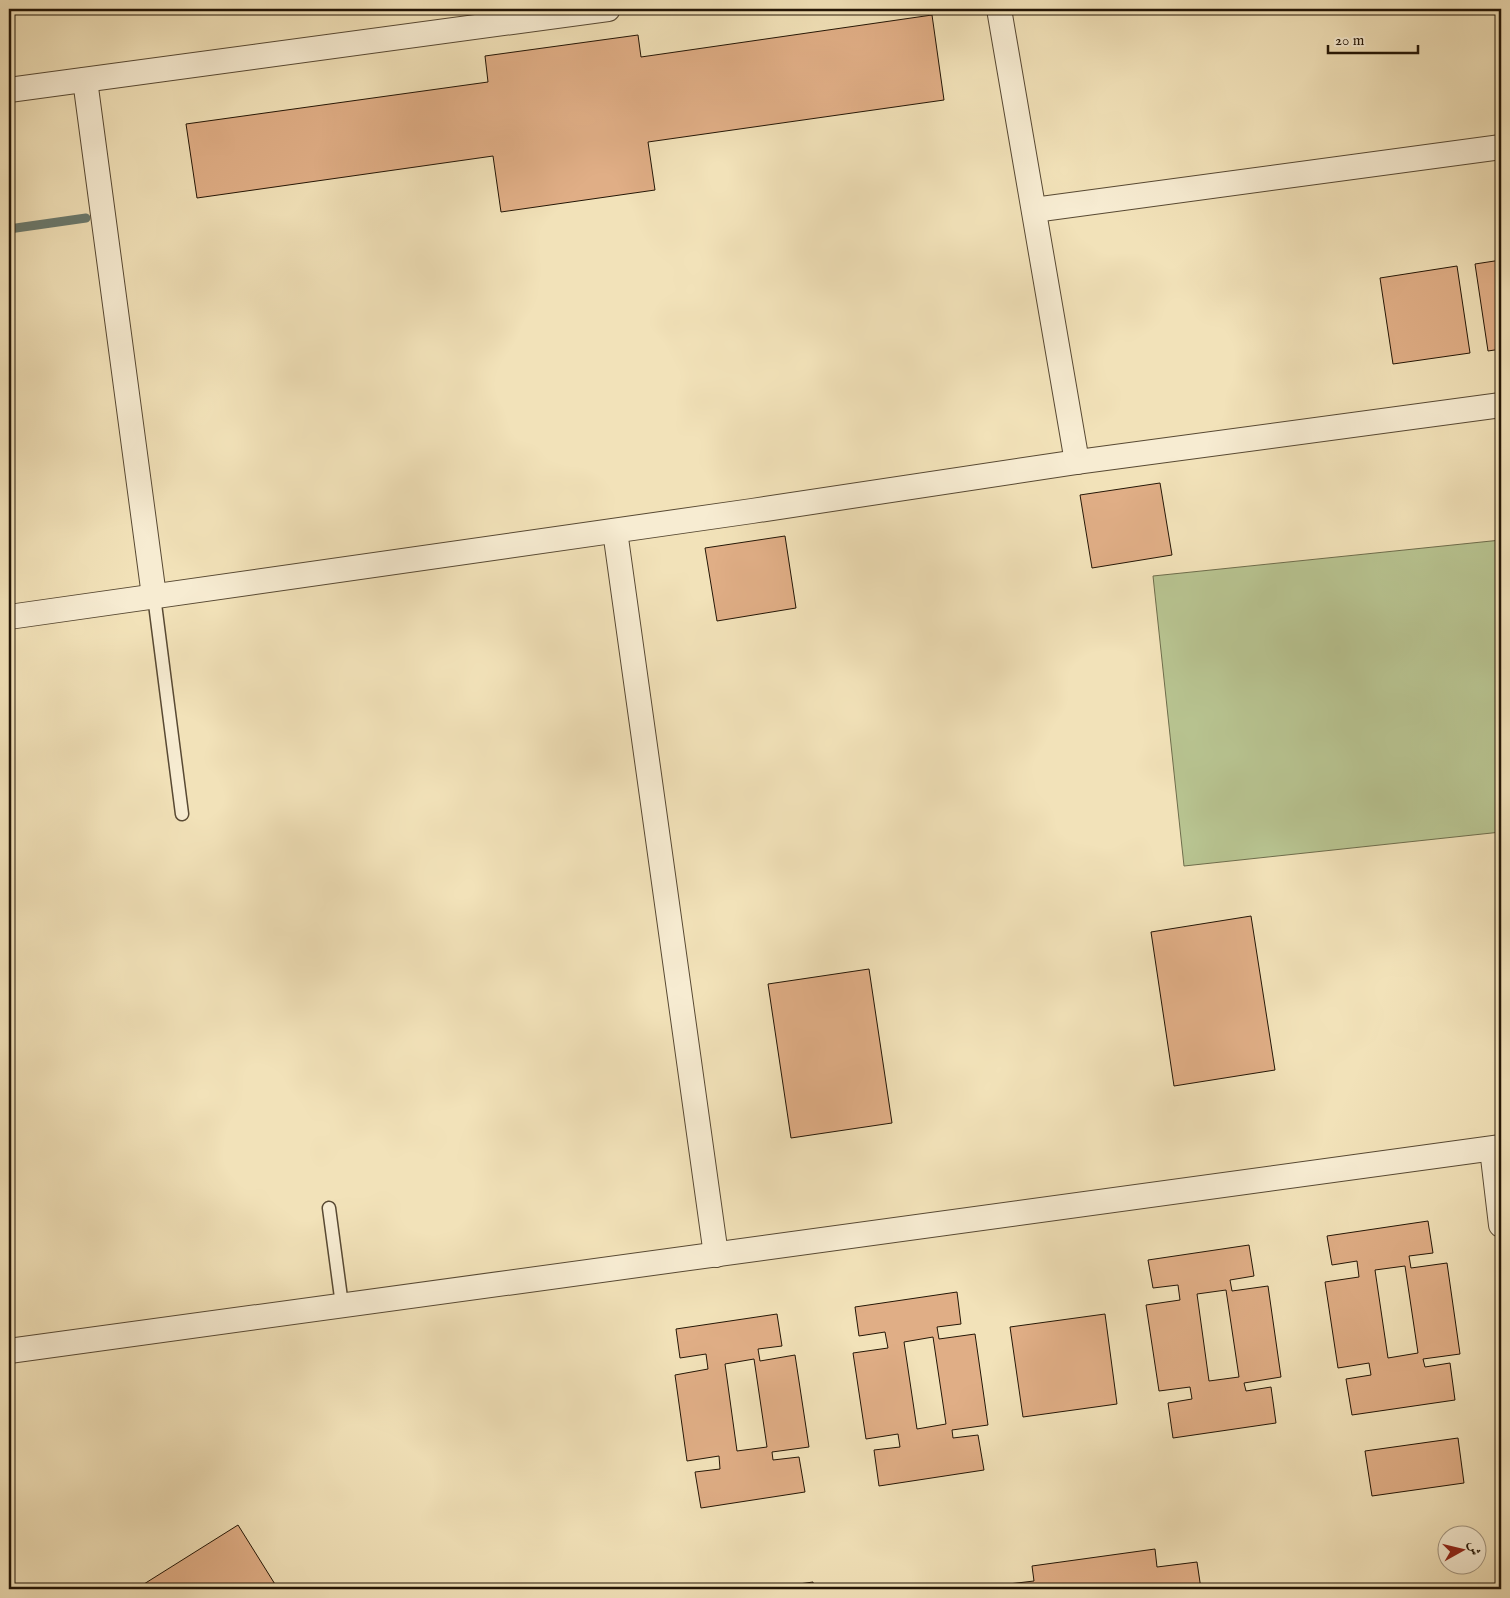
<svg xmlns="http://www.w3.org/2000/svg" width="1510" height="1598" viewBox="0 0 1510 1598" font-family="'IM FELL English',Amiri,serif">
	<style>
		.green { fill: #b8c491; stroke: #6e6d4c }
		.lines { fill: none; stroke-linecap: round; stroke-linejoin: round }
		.stream { stroke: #6b7a6e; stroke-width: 9 }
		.building { fill: #e0ae86; stroke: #241606; fill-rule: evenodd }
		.lane-casing { stroke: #584933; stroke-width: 15 }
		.street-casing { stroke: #584933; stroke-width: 26 }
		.lane { stroke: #f7ecd2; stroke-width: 12 }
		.street { stroke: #f7ecd2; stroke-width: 24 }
	</style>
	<rect width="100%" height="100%" fill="#f2e2b9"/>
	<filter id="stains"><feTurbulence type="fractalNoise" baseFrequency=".004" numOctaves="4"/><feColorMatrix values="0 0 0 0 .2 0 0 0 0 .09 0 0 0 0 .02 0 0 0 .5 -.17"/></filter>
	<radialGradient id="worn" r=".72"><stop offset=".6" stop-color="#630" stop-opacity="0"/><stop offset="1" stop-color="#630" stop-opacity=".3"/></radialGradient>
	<path class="green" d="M1501,540V832L1184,866L1153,576Z"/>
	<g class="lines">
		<path class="stream" d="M9,229L86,218"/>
	</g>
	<g class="building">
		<path d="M932,15L944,100L648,142L655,190L501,212L493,156L197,198L186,124L488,82L485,56L638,35L641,57Z"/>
		<path d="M1501,260V349L1488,351L1475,264Z"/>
		<path d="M1457,266L1470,353L1393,364L1380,278Z"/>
		<path d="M1160,483L1172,555L1092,568L1080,495Z"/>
		<path d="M785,536L796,608L717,621L705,548Z"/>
		<path d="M1251,916L1275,1070L1174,1086L1151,932Z"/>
		<path d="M869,969L892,1123L791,1138L768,984Z"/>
		<path d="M1428,1221L1433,1253L1409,1256L1411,1268L1447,1263L1460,1354L1423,1359L1425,1367L1450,1363L1455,1400L1352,1415L1346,1379L1371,1375L1369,1363L1338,1368L1325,1282L1359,1277L1357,1261L1332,1265L1327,1236ZM1405,1266L1418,1353L1388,1358L1375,1270Z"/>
		<path d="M1249,1245L1254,1276L1230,1280L1232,1291L1268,1286L1281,1377L1244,1383L1246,1391L1271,1387L1276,1423L1173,1438L1168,1403L1192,1399L1190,1387L1159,1391L1146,1305L1180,1300L1178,1285L1153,1288L1148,1260ZM1226,1290L1239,1377L1209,1381L1197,1294Z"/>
		<path d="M957,1292L961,1324L937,1327L939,1339L975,1334L988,1425L952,1430L953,1438L978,1435L984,1470L879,1486L874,1450L900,1447L898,1434L866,1439L853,1353L888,1348L885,1332L859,1336L855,1307ZM933,1337L946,1424L917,1429L904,1342Z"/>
		<path d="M777,1314L782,1346L758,1349L760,1361L795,1355L809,1447L772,1452L773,1460L799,1457L805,1492L701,1508L695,1472L720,1469L719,1456L687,1461L675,1375L708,1369L706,1354L680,1358L676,1329ZM754,1359L767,1447L737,1451L725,1364Z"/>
		<path d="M1105,1314L1117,1404L1023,1417L1010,1327Z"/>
		<path d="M1458,1438L1464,1483L1372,1496L1365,1451Z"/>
		<path d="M238,1525L278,1589H136Z"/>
		<path d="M1155,1549L1157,1567L1197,1562L1201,1589H1001L1000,1585L1034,1581L1032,1566Z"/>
		<path d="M813,1582L814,1589H763Z"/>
	</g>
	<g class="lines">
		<g class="lane-casing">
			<g id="lane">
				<path d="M154,596L182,814"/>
				<path d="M329,1208L342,1305"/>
			</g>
		</g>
		<g class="street-casing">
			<g id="street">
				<path d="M999,9L1077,462"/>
				<path d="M85,80L154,596"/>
				<path d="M9,90L608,9"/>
				<path d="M1034,210L1501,147"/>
				<path d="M615,531L716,1255"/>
				<path d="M9,617L752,511L1077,462L1501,405"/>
				<path d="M1492,1149L1501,1225"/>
				<path d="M9,1351L1501,1147"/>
			</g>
		</g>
		<use href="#lane" class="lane"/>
		<use href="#street" class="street"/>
	</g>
	<rect width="1510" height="1598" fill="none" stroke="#f2e2b9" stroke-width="30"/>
	<rect x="10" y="10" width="1490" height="1578" fill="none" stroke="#241606" stroke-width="2.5"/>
	<rect x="15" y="15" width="1480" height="1568" fill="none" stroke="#241606"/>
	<g transform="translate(1462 1550) rotate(82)"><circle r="24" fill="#f7ecd2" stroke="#a39680"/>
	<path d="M0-4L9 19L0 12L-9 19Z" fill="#8f2418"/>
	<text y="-8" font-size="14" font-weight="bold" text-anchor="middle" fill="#241606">ش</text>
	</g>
	<path d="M1328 45v8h90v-8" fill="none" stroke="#241606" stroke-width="2.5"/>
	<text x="1335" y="45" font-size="15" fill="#241606" stroke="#f7ecd2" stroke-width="4" paint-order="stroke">20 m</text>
	<rect width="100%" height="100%" filter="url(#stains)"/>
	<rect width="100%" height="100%" fill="url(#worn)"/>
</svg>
